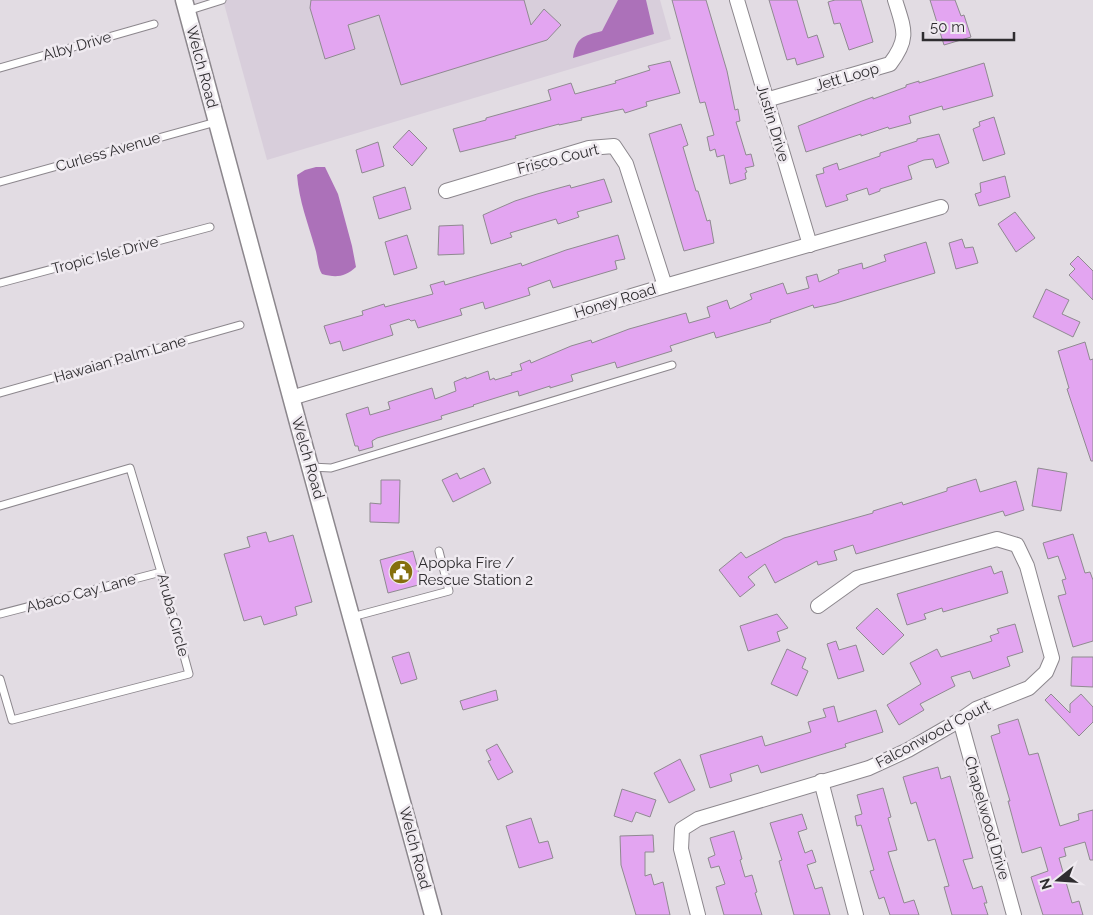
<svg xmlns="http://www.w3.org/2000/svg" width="1093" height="915" viewBox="0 0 1093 915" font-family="Raleway,sans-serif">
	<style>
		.built { fill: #d8cedb }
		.water { fill: #ac71b9 }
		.building { fill: #e3a5f1; stroke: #8f8a90 }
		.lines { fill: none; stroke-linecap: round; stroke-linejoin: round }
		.service-casing { stroke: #8c878d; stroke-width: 9 }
		.minor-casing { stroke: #8c878d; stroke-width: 16 }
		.tertiary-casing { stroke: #8c878d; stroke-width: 19 }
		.service { stroke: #fff; stroke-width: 7 }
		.minor { stroke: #fff; stroke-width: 14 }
		.tertiary { stroke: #fff; stroke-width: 16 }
		.labels { text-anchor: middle; stroke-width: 5; stroke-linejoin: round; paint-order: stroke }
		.street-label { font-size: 15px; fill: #2f2d30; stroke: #efeaf0 }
		.poi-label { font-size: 15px; fill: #2f2d30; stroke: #efeaf0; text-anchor: start }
	</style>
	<rect width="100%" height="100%" fill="#e2dce3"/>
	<path class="built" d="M223,0H660L671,39L267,160Z"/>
	<g class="water">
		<path d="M618,0H646L654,34L573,58C576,37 583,36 602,31Z"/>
		<path d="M316,167H325L338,194L352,246L356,267C345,277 336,278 322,274C317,266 318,257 315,248C308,223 299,201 297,175L305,170Z"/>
	</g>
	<g class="building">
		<path d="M311,0H524L531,25L544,9L561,25L547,40L401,85L379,15L348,25L355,49L325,59L310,8Z"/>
		<path d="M672,0H706L727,71L735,110L738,109L740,121L736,122L746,155L751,154L754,166L745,168L747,172L745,173L746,179L730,184L724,155L717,157L715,149L710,151L707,137L714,135L705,102L700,103Z"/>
		<path d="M769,0H797L808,38L817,35L824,57L797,65L795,58L787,60Z"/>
		<path d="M835,0H861L873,42L849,50L840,23L834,24L828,2Z"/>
		<path d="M930,0H955L961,16L964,15L971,37L944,45Z"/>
		<path d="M670,61L680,93L646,102L647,106L625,113L623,109L581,118L582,120L559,125V124L515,136L516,138L460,152L453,129L486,120V118L551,100L548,90L571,83L575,94L616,83L615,81L650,70L648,66Z"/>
		<path d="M984,63L993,96L943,110L942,106L909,116L911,123L889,129L888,127L861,136V134L806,152L798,126L862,101L873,97V99L906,87V85L919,81V83Z"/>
		<path d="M994,117L1005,154L983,161L973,129L980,126L979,122Z"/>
		<path d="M681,124L688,145L683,147L696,191H698L707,221L710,220L714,243L684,251L649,134Z"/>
		<path d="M409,130L427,148L412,166L393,147Z"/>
		<path d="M939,134L949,163L936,168L933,159L924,160L908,166L912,179L880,189V191L869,195L867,188L846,195L848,200L826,207L816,175L824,173L823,168L837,163L839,170L880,156V153L917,141V139Z"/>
		<path d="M378,142L384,166L362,173L356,150Z"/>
		<path d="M1005,176L1010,197L979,206L975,194L981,192L980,183Z"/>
		<path d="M604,179L612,202L577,212L579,217L558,224L556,219L510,233L512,237L491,244L483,215L515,201L537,194L570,185L571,188Z"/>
		<path d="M405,187L411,209L379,219L373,197Z"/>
		<path d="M1015,212L1035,238L1016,252L998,224Z"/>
		<path d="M463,225L464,254L438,255L439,226Z"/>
		<path d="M407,235L417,268L394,275L385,242Z"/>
		<path d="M618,235L625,259L615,261L617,269L553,288L550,280L528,288L530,295L485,309L483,302L460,309L462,315L418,328L415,320L411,321L409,319L390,325L393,335L343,351L340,341L330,344L324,326L363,315L362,311L384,304L385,307L433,294L430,285L444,281L445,285L521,263L522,266L566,250Z"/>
		<path d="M962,239L965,248L973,247L978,263L956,269L949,243Z"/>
		<path d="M926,242L935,273L836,303L814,308L813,305L770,320L771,322L716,338L714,332L670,346L672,351L617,368L615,362L571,375L573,381L550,388V386L519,396L518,391L473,405L474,406L441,416L442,419L377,438L372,441L373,447L359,451L358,446H355L346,414L368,407L370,415L390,409L388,402L432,388L435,399L456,391L454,382L466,377V379L488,371L490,380L494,378L495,380L512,375L511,373L522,370L520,364L530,360L531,363L571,346L591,340L592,343L629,329L686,313L689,323L710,317L707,307L727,300L730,309L752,299L750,294L783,283L787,294L809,288L806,277L817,274L819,282L839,273L838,270L862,263L863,269L886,261L884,255Z"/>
		<path d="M1078,256L1093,271V300L1069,275L1075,269L1070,264Z"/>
		<path d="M1046,289L1069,300L1062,314L1080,322L1073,337L1033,317Z"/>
		<path d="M1085,342L1090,360L1093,359V461H1091L1067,389L1069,388L1058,351Z"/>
		<path d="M484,468L491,483L453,502L442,480L457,473L460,479Z"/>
		<path d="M1038,468L1067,473L1061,511L1032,506Z"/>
		<path d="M976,479L980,492L1016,481L1024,510L1005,516L1003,511L856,554L853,545L834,551L837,560L818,565L817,561L775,583L765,564L748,577L755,585L740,597L719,570L741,552L746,558L784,538L873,513V511L902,502L903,505L947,491V488Z"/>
		<path d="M381,480H400L399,523L370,522V503L381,504Z"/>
		<path d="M266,532L269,542L293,535L312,602L295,607L297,615L264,625L261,616L244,621L224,554L250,547L247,537Z"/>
		<path d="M1073,534L1085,573L1090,572L1093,580V641L1073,647L1058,596L1066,594L1062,580L1066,579L1058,556L1048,559L1043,543Z"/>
		<path d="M413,551L422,584L388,593L380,560Z"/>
		<path d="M991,566L994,574L1002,571L1008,593L943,612L942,608L924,614L926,619L907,625L897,594Z"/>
		<path d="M877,608L904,635L883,655L856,628Z"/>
		<path d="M777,614L788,628L777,632L780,641L748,651L740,626Z"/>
		<path d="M1015,624L1023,652L1007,657L1010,666L973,679L970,671L951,677L955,686L920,704L924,710L899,725L887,705L921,684L910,663L937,649L941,657L992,641L990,636L999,633L997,629Z"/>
		<path d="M836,641L839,650L856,645L864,671L838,679L827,644Z"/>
		<path d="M787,649L806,658L802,668L808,671L797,696L771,684Z"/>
		<path d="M409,652L417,679L401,684L392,657Z"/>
		<path d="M1072,657H1093V687L1071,686Z"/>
		<path d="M496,690L498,700L463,710L460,701Z"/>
		<path d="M1051,694L1070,713V704L1081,694L1093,707V722L1079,736L1045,700Z"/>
		<path d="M834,706L838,722L876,710L883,732L845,744L846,747L761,773L758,765L730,774L732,781L710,788L700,755L762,736L765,746L811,732L808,722L826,717L823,709Z"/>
		<path d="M1018,719L1029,755L1038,753L1060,826L1079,820L1078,814L1093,810V860H1090L1085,842L1064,848L1066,856L1059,858L1072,903L1079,901L1083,915H1043L1031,877L1048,871L1041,847L1022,853L1008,801H1010L991,736L1000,733L998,725Z"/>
		<path d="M497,744L513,772L498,780L488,761L491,760L486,750Z"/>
		<path d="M680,759L695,790L669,803L654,773Z"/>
		<path d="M938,767L941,779L950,776L973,858L963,860L973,889L982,886L987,903H984L988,915H952L944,887L949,886L935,839L928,841L916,802L911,804L903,777Z"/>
		<path d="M883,788L891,817L888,818L897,850L888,852L904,903L914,900L919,915H890L884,897L879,899L870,871L874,870L861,825L857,826L855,816L862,814L857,795Z"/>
		<path d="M622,789L656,800L650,817L636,812L632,822L614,816Z"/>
		<path d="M802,814L807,829L798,832L805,853L812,850L816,862L807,865L815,889L822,887L830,915H794L779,861L782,860L770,823Z"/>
		<path d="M531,818L539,843L548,841L553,858L519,868L506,826Z"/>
		<path d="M734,831L742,859L740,860L745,877L752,875L757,892L755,893L762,915H724L716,887L725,884L719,866L711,868L708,858L715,855L710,838Z"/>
		<path d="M653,835L654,852H645V876L651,874L654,885L663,882L670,915H636L621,865L620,836Z"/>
	</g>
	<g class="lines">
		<g class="service-casing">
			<g id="service">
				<path d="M187,11L222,0"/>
				<path d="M0,68L154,24"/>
				<path d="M0,182L216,122"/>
				<path d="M0,283L210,227"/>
				<path d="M0,393L240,325"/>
				<path d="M311,467L331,468L672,365"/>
				<path d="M0,506L130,468L161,572L189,674L12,720L0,679"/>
				<path d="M0,614L161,572"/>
				<path d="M352,617L449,591L439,551"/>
			</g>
		</g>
		<g class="minor-casing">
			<g id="minor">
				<path d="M737,0L810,245"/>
				<path d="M766,100L890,64C910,38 904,29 895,0"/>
				<path d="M446,191L589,148L614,146L626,164L665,286"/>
				<path d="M291,398L665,286L941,207"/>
				<path d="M960,720L1014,915"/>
				<path d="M821,781L856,915"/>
				<path d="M698,915L681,849L682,829L698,819L869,768L908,750L960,720L976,709L1029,688L1046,672L1052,658L1027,566L1017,545L997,539L857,578L818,606"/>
			</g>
		</g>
		<g class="tertiary-casing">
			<path id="tertiary" d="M184,0L304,445L433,915"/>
		</g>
		<use href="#service" class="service"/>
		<use href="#minor" class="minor"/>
		<use href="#tertiary" class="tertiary"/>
	</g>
	<defs>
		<g id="civic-disc" transform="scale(1.25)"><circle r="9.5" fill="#856f0d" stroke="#efeaf0"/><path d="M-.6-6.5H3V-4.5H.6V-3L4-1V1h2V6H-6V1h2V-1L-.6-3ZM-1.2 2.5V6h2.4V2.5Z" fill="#fff"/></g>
	</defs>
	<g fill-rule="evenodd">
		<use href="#civic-disc" x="401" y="572"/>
	</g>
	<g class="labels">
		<g class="street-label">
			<text transform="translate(77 46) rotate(-16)" y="5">Alby Drive</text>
			<text transform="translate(202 67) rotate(75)" y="5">Welch Road</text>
			<text transform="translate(847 77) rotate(-16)" y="5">Jett Loop</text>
			<text transform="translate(773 123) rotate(73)" y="5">Justin Drive</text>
			<text transform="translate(108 152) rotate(-16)" y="5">Curless Avenue</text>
			<text transform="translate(558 159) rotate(-14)" y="5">Frisco Court</text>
			<text transform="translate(105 255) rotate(-15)" y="5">Tropic Isle Drive</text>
			<text transform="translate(615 301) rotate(-17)" y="5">Honey Road</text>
			<text transform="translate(120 359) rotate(-16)" y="5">Hawaian Palm Lane</text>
			<text transform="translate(308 458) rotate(74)" y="5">Welch Road</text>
			<text transform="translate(81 593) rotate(-15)" y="5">Abaco Cay Lane</text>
			<text transform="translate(173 615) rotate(75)" y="5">Aruba Circle</text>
			<text transform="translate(933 734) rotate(-28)" y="5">Falconwood Court</text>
			<text transform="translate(987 818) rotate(74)" y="5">Chapelwood Drive</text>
			<text transform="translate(415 848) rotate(75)" y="5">Welch Road</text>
		</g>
		<g class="poi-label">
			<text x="418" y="568">Apopka Fire /<tspan x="418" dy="17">Rescue Station 2</tspan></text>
		</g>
	</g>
	<g transform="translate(1058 880) rotate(253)" stroke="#efeaf0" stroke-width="4" paint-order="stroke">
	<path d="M0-4L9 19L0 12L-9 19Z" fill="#2f2d30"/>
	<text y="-8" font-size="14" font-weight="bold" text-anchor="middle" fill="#2f2d30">N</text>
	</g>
	<path d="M923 32v8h91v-8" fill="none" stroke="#2f2d30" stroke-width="2.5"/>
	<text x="930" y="32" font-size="15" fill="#2f2d30" stroke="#efeaf0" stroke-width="4" paint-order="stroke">50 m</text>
</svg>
